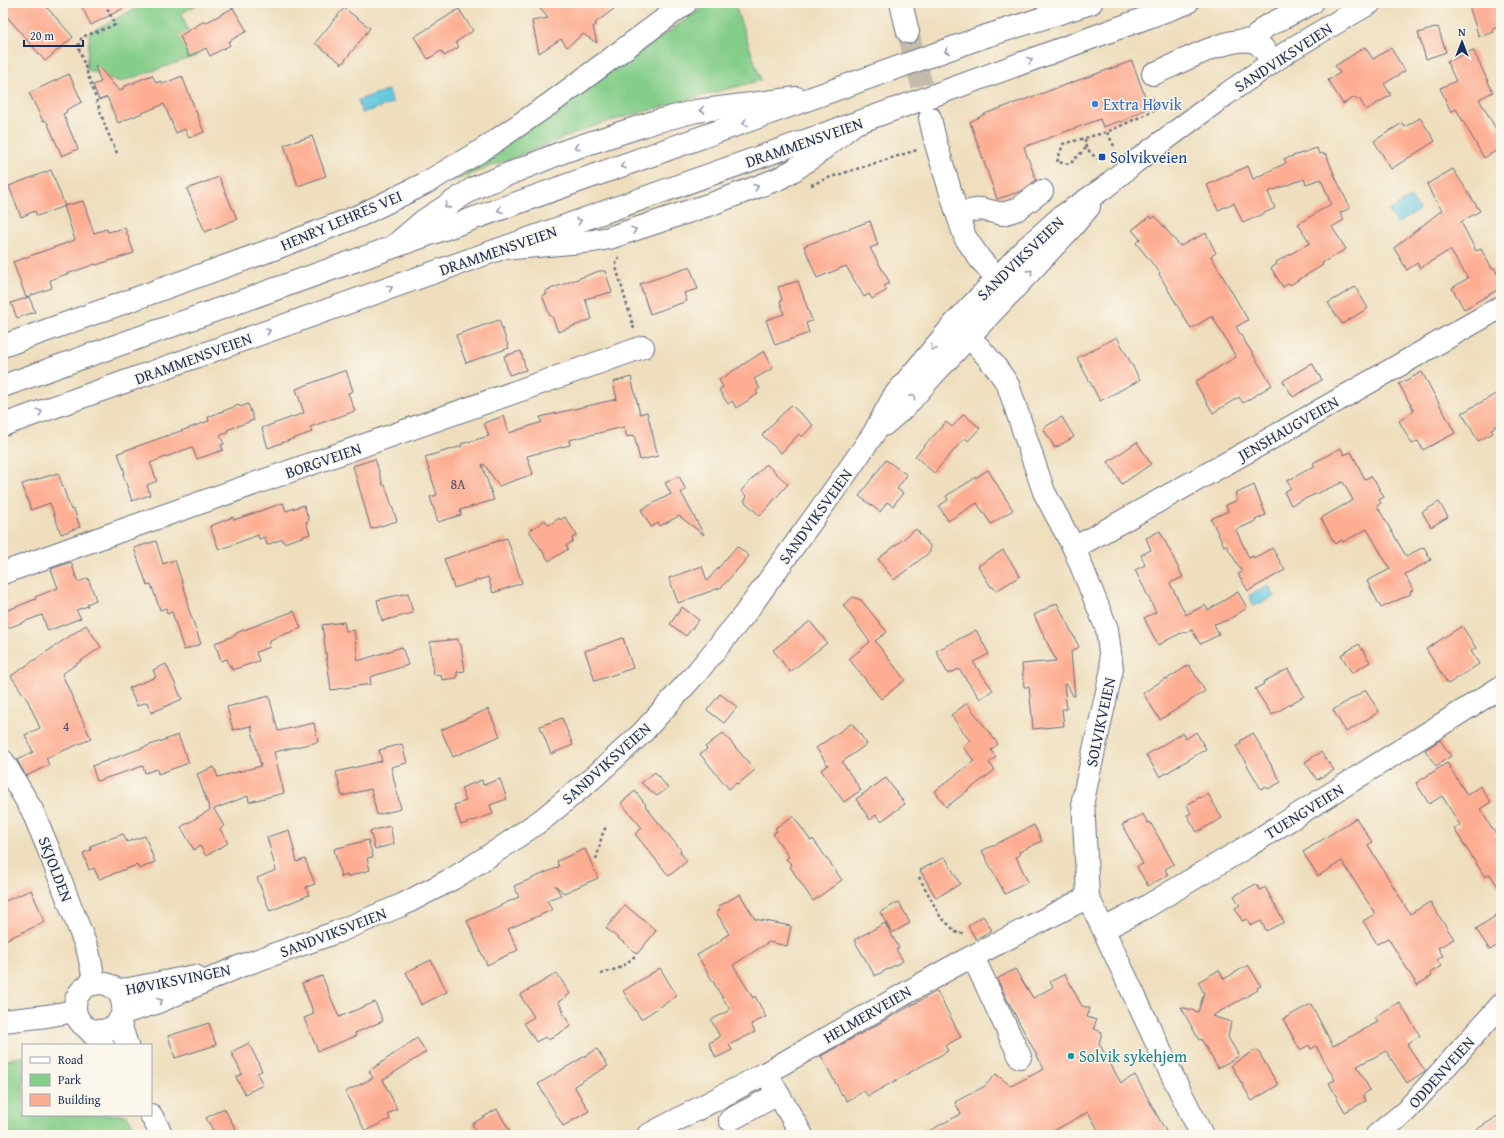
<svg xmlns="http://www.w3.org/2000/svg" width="1504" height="1138" viewBox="0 0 1504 1138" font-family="'Gentium Book Plus',serif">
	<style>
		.green { fill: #85ce8a; stroke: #507e74 }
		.water { fill: #61c7de; stroke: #3e7b9e }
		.building { fill: #fdad92 }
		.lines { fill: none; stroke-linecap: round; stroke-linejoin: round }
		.minor-tunnel { stroke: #c4bbaa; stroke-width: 22; stroke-dasharray: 22 11; stroke-linecap: butt }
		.minor-casing { stroke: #656c7f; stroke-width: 24 }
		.major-casing { stroke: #656c7f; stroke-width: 24 }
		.highway-casing { stroke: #656c7f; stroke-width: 24 }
		.path { stroke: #656c7f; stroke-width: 2.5; stroke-dasharray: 3 3; stroke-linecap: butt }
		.minor { stroke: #fff; stroke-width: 22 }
		.major { stroke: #fff; stroke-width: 22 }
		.highway { stroke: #fff; stroke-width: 22 }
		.oneway { stroke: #8d97ae }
		.shop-dot { fill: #3f7fe0; stroke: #fbf7ec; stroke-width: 1.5 }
		.transit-dot { fill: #1a4fb4; stroke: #fbf7ec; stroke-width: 1.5 }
		.culture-dot { fill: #0f9aa8; stroke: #fbf7ec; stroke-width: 1.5 }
		.labels { text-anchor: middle; stroke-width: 3; stroke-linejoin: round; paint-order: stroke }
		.number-label { font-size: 14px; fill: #544e6b }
		.street-label { font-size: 16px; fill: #1b2f5e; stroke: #fbf7ec }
		.shop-label { font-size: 16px; fill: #366cbe; stroke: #fbf7ec; text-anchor: start }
		.transit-label { font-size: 16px; fill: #164399; stroke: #fbf7ec; text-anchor: start }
		.culture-label { font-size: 16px; fill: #0d838f; stroke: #fbf7ec; text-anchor: start }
	</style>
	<rect width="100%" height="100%" fill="#fbf7ec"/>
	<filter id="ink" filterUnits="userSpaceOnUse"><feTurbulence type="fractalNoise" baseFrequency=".025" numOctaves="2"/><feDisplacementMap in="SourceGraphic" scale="8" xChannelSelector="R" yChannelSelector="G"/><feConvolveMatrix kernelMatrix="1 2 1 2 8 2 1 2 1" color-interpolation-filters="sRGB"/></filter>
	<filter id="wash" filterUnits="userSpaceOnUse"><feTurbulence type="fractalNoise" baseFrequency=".012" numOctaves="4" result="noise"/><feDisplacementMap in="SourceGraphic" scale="16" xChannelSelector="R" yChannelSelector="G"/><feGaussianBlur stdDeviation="0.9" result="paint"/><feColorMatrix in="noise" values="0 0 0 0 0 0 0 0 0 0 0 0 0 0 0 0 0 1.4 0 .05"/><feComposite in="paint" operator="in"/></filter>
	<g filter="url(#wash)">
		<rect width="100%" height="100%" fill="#eedebd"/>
		<g class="green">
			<path d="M147,3H200L182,13L196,56L120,82L86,69L90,32Z"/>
			<path d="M710,3H734L761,80L602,123L453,181Z"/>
			<path d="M23,1056V1115H127L134,1127L120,1135H11L3,1119V1061Z"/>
		</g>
		<g class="water">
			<path d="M388,90L393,103L362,113L358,100Z"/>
			<path d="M1411,197L1419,210L1397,224L1389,211Z"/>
			<path d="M1269,586L1274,597L1254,606L1249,595Z"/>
		</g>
		<g id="blocks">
			<g class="building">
				<path d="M9,3H43L73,37L45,61L3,12V8Z"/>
				<path d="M80,3H134L91,25Z"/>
				<path d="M535,3H622L595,23L596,25L593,27L597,43L583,34L567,47L561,39L539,53L532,21L548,18Z"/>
				<path d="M1468,3H1497L1501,14V26L1492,29L1494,32L1479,37Z"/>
				<path d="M233,8L247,31L228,42L230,45L210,56L206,48L189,57L180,36L204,21L205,23Z"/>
				<path d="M344,8L370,28L342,64L315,43Z"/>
				<path d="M459,9L473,31L456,42L459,47L444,56L441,51L428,59L414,37Z"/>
				<path d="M1438,27L1446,52L1426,59L1418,33Z"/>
				<path d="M1365,47L1373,59L1391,48L1405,71L1384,84L1391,95L1366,110L1359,98L1357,100L1355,97L1343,104L1328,80L1340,73L1335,66Z"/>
				<path d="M1473,50L1493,92L1479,99L1496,129L1501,126V148L1484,158L1456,109L1451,112L1440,88L1456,81L1447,62Z"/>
				<path d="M1132,61L1149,107L1121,122L1120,121L1103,127L1100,119L1024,147L1036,180L1022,191L997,199L970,122L987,113Z"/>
				<path d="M98,66L119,91L123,89V87L152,75L156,83L161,81L163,84L182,76L204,132L189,138L185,129L176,133L164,104L118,123L107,97L99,100L93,85L101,82L95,67Z"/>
				<path d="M69,74L82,102L66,110L67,112L63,114L78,149L62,156L47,122L45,120L43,121L29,93Z"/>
				<path d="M1420,118L1435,141L1391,169L1374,141L1402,123L1405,127Z"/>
				<path d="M312,136L326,176L298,186L284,145Z"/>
				<path d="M1317,148L1319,154L1323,153L1324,155L1326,154L1334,174L1350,208L1340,213L1344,220L1332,227L1346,249L1322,263L1323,265L1290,285L1289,283L1283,287L1271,268L1277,264L1276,262L1310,243L1298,224L1331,204L1321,179L1306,184L1304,179L1268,192L1275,208L1243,223L1234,203L1218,210L1207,185L1248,166L1253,179L1286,163L1284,159Z"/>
				<path d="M1453,169L1480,211L1461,222L1476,251L1481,249L1492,269L1494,268L1501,280V288L1464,309L1452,288L1468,278L1450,250L1420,268L1417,263L1407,270L1394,248L1442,210L1433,197L1427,184Z"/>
				<path d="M51,170L65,206L37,216L35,211L21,217L9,186Z"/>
				<path d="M219,177L237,219L205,232L187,189Z"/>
				<path d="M83,201L94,233L107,229L108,232L125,228L134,253L96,265L95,264L50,280L52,288L26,297L13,262L75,240L64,206Z"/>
				<path d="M1150,216L1152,219L1155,216L1180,246L1206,233L1216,253L1211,256L1248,320L1236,327L1272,385L1243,403L1239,397L1213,413L1195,382L1236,357L1212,316L1191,329L1159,274L1160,273L1136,243L1140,239L1132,230Z"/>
				<path d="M870,221L878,245L870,248L890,283L884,286L887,290L872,299L869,294L864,297L846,266L817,278L804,246Z"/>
				<path d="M690,267L698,289L684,293L687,301L650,314L640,284Z"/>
				<path d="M599,271H605L612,292L585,299L592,319L558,332L552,316H550L542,295L547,294L545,291Z"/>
				<path d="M798,281L812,321L806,323L809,333L775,345L766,320L784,314L780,301L782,300L778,287Z"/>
				<path d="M1355,287L1368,308L1342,324L1328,303Z"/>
				<path d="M29,297L35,312L17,318L11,303Z"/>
				<path d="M499,320L509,348L466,363L456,335Z"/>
				<path d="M1117,337L1140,380L1100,401L1077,358Z"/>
				<path d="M521,351L526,370L509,375L504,356Z"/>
				<path d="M764,351L773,368L754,379L760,388L756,391L758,394L736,408L732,401L728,404L719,390L723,387L719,380Z"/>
				<path d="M1312,363L1322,380L1293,397L1283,381Z"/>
				<path d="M346,370L353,391L348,393L355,411L310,427L312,432L268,448L262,428L304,413L296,389Z"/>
				<path d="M1422,372L1455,433L1423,450L1418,441L1412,444L1399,421L1414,411L1399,384Z"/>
				<path d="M631,377L640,414L647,412L658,456L640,460L634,435L627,437L624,427L569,440L570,445L527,456L533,474L499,486L484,464L482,465L494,500L460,510L461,515L438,522L430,497L437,495L425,457L462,446L461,444L489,436L484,423L504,416L509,433L542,422L540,417L617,399L613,382Z"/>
				<path d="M1501,391V423L1491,429L1493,433L1478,441L1462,413Z"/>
				<path d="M248,404L254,420L227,430L228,433L220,435L224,444L221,445L223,450L197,459L192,447L150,463L157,481L147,485L150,495L132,501L123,474L125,473L118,453L209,421L208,417L239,405L240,407Z"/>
				<path d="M791,405L813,425L802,437L799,434L781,453L762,435Z"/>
				<path d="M964,414L980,428L968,441L965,438L934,473L915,456L946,422L952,427Z"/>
				<path d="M1062,417L1074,437L1055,448L1043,428Z"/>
				<path d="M1137,442L1151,464L1122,484L1108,462Z"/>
				<path d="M1341,448L1344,455L1351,452L1365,479L1371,476L1374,481H1375L1384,497L1379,500L1381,503L1377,506L1406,556L1424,547L1431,560L1405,574L1413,590L1410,592L1411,594L1381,608L1367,581L1390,569L1367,529L1343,542L1342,540L1335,544L1321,518L1353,500L1343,482L1291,505L1284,492L1291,488L1287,481L1315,466L1313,463Z"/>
				<path d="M375,459L383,485H385L397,521L371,529L353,466Z"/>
				<path d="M886,460L907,475L897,489L903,493L893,506L887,502L880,512L859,496Z"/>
				<path d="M766,464L788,484L760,516L744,501L747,497L741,491Z"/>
				<path d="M988,470L1013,510L991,524L977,503L948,521L939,506L948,500L946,496Z"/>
				<path d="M58,473L71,510L74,509L80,527L61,534L50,503L31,510L22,484Z"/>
				<path d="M679,476L686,490L681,492L704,535L679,516L660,526L658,523L651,527L641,510L671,494L665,483Z"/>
				<path d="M1254,485L1266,515L1255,520L1256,521L1236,530L1249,558L1253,556L1254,558L1272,548L1285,570L1248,591L1238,574L1242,572L1226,545L1224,546L1211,519L1228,511L1226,505L1238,500L1235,494Z"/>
				<path d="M1439,502L1448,517L1431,527L1422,512Z"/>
				<path d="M283,503L286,511L304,505L309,520L306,522L310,534L284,543L282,539L267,545L265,537L259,539L258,535L219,550L210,526L233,517L234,520Z"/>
				<path d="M565,517L577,535L572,538L573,541L566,546L568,549L549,561L529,531L545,520L549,525L559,518L560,520Z"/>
				<path d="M916,529L930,546V552L894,580L878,559Z"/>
				<path d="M1160,531L1183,577L1170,583L1186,615L1205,605L1208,610L1238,592L1247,608L1228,620L1214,624L1219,635L1200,644L1192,630L1179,634L1158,645L1144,618L1156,612L1135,570L1145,565L1141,555L1151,550L1146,538Z"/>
				<path d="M507,538L522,583L493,593L488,577L454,588L444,559Z"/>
				<path d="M156,541L163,564L175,560L188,600L187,601L188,607L201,644L184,650L172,612L167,614L166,608L160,610L151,584L147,585L134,548Z"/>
				<path d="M737,546L749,556L722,587L678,603L669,578L702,566L707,581Z"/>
				<path d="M1003,550L1020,576L996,591L993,587H991L978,566Z"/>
				<path d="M71,562L77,580L79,582L88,578L96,600L87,604L88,606L76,610L81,618L48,631L42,615L3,630V612L36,599L35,597L58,588L51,569Z"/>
				<path d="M408,593L413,613L382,621L377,600Z"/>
				<path d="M853,597L861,600L887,632L875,641L905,680L881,699L849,659L870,642L843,605Z"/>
				<path d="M1057,603L1079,647L1071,652L1075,696H1073L1067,684H1064L1067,709H1062L1064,726L1033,729L1029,687H1024L1022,664L1056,661L1034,615Z"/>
				<path d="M682,607L699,620L686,636L670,624Z"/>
				<path d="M294,611L301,628L270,640L271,641L268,642L270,647L256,652L259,661L232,670L231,666L230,667L227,659L221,661L215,643L236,635V633Z"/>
				<path d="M810,621L827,643L790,672L773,650Z"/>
				<path d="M344,622L346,631L354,630L358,661L402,647L408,665L370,677L371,684L331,690L322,625Z"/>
				<path d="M86,625L101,647L62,674L91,739L46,758L49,765L26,776L17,760L33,752L25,735L40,728L28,701L11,676Z"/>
				<path d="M1462,626L1476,648L1471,651L1479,664L1448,684L1426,649Z"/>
				<path d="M976,630L989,654L973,662L993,690L980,699L959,669L948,674L936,651Z"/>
				<path d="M623,638L633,668L595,681L585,651Z"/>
				<path d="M458,639L459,645H461L465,671L457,672V678L442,680L441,674L434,675L430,642Z"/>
				<path d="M1359,644L1370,662L1352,673L1341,655Z"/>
				<path d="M166,664L182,699L151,713L147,702L137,706L129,688L156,677L153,670Z"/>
				<path d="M1189,665L1205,691L1160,720L1143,693L1166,678L1167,679Z"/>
				<path d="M1288,669L1304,696L1272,715L1255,689L1264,684L1263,682Z"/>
				<path d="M1366,690L1379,712L1346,732L1333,710Z"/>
				<path d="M720,694L737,707L724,723L707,710Z"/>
				<path d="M269,696L278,731L314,723L318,742L274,752L284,793L249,802L248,796L214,809L224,826L220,829L228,843L206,856L200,846L194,850L181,827L210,810L197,774L214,767L218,777L261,766L251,726L233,730L227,707Z"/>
				<path d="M967,703L998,744L991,750L996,757L989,763L995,770L946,807L935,791L974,761L963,747L970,741L951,715Z"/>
				<path d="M488,709L500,736L453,757L441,730Z"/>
				<path d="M562,718L573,745L551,754L540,726Z"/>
				<path d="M852,723L867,744L842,762L861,790L844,802L821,770L828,765L816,748Z"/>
				<path d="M1196,732L1206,749L1160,777L1146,755L1182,733L1186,739Z"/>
				<path d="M723,733L755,770L738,784L736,783L729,789L700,754L707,749L705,747Z"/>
				<path d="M1253,733L1281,782L1268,789L1266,786L1261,789L1236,746L1242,743L1240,741Z"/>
				<path d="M178,735L189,763L158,774L157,769L145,773L143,766L97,781L92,766Z"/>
				<path d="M1440,740L1451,756L1436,766L1425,750Z"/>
				<path d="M402,744L407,763L391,767L401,809L377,815L371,789L342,796L336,772L382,761L379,750Z"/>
				<path d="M1321,752L1334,770L1317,780L1305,762Z"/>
				<path d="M1447,763L1467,795L1480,786L1491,802L1480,809L1501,842V892L1490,874L1485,877L1454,829L1460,825L1442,796L1429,804L1416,783Z"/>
				<path d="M655,772L668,788L657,796L641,783Z"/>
				<path d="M886,778L905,804L881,821L876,815L870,820L856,799Z"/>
				<path d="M500,779L507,799L490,805L493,814L461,825L454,805L466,801L461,788L482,780L483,785Z"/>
				<path d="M635,791L646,805L645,806L681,850L680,852L687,861L669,876L635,834L642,828L621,803Z"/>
				<path d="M1208,794L1222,818L1197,832L1187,815L1191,813L1187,805L1200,797V798Z"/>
				<path d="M1143,814L1148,823L1150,822L1174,864L1165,869L1168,875L1148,886L1137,867L1143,864L1122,825Z"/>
				<path d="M793,816L811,841L813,839L842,880L813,901L790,867L792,865L786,859L789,857L773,834L777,831L775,828Z"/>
				<path d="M1356,818L1372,842L1368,845L1410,914L1430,902L1454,939L1438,948L1443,956L1437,960L1441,966L1430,973L1432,976L1417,985L1388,938L1377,944L1363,921L1375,914L1342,861L1318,876L1303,852Z"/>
				<path d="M1034,825L1042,841L1019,852L1020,855L1016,857L1028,882L1005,894L982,851Z"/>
				<path d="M390,826L394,844L375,849L370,831Z"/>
				<path d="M289,830L297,862L305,859L315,884L306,887L309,895L270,911L257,878L276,870L267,837Z"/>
				<path d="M123,834L127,842L145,836L155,862L139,869L137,865L99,879L94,868L89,870L83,853L91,850L90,846Z"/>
				<path d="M368,840L373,857L367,858L370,870L347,877V875L341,877L334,849Z"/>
				<path d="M585,849L598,878L564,893L555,885L561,895L547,900L552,910L508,929L518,950L487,965L467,921L519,897L514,886L559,867L557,861Z"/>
				<path d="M945,857L960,884L936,898L920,870Z"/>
				<path d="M1256,884L1260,890L1265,887L1284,922L1266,931L1261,921L1251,926L1247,919L1242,921L1235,908L1240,905L1234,896Z"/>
				<path d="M31,890L45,922L3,941V902Z"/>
				<path d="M740,894L755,919L791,926L787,946L769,942L733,965L753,998L755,996L766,1017L751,1024L755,1032L729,1045L732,1050L716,1058L709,1043L720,1037L711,1020L730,1010L697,955L721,941V939L729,934L716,912L720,910L718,907Z"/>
				<path d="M899,902L910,923L892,933L880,912Z"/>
				<path d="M625,905L656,931L637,954L606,928Z"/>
				<path d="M1501,912V943L1490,950L1476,929Z"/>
				<path d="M983,916L992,930L976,939L968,926Z"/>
				<path d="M885,923L899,948L896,949L903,961L875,976L854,940Z"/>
				<path d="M431,960L447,992L421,1005L406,972Z"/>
				<path d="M1248,965L1261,986L1257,988L1258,990L1212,1016L1231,1022L1228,1037L1239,1056L1218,1068L1201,1039L1199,1040L1181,1007L1198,1012L1204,993L1198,982L1219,970L1224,979Z"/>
				<path d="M660,968L677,996L641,1019L623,991Z"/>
				<path d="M1015,969L1033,998L1053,987L1050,982L1065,974L1082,1006L1090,1008L1087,1017L1096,1020L1094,1029L1102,1032L1099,1043L1121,1083L1135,1075L1168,1135H1101L1088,1112L1046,1135H921L961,1114L955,1102L985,1086L996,1074L1011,1086L1044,1069L1010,1005L997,979Z"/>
				<path d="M557,973L570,994L558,1002L564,1011L562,1012L571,1026L548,1040L545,1037L536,1042L524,1023L534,1017L520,995Z"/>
				<path d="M322,976L339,1017L375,1002L383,1021L355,1033L356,1036L318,1051L304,1018L314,1014L302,983Z"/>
				<path d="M937,991L961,1037L945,1046L948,1051L893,1082L868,1096L864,1091L847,1101L843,1094L842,1095L821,1056Z"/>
				<path d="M1399,1002L1420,1036L1407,1044L1425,1071L1407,1083L1386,1051L1357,1066L1370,1090L1363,1095L1366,1101L1345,1112L1329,1083L1335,1080L1316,1046L1311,1049L1309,1045L1300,1050L1283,1019L1311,1004L1333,1046L1378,1022L1375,1017Z"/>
				<path d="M209,1023L216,1045L175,1058L168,1036Z"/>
				<path d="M417,1038L426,1052L383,1080L397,1109L388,1114L390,1119L365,1131L345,1092L373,1078L369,1071Z"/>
				<path d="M249,1043L262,1071L257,1073L263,1085L245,1094L236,1077L242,1074L231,1052Z"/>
				<path d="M597,1049L608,1066L574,1086L589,1111L563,1126L538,1084Z"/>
				<path d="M1257,1049L1278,1085L1252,1101L1231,1065Z"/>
				<path d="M224,1108L239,1135H216L206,1118Z"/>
				<path d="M497,1109L512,1135H478L472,1124Z"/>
				<path d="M1501,1114V1135H1468Z"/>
			</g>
		</g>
	</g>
	<g filter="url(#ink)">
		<use href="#blocks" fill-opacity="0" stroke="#656c7f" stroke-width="1"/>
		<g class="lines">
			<path class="minor-tunnel" d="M908,32L930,116"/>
			<g class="minor-casing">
				<g id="minor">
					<path d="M901,3L908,32"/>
					<path d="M1252,41L1265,27L1312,3"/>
					<path d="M1153,74C1176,65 1228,36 1251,41C1262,43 1267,54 1272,62"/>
					<path d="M930,118L936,144L957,213L965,237L980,259L1010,293"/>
					<path d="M957,213L981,209L1003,214L1018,209L1042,191"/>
					<path d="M394,246L423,221L474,188L568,150L654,122L696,111L797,98"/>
					<path d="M514,248L593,241L609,238L714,203L778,179L794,170L818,153L853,125"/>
					<path d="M955,323C975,342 994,362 1008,385L1044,492L1074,548L1107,629L1112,669L1083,800L1088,897L1167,1065L1202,1135"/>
					<path d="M3,346L271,250L361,215L424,184L482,150L551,103L686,3"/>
					<path d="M1074,548L1263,443L1501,307"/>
					<path d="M3,573L86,543L643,347"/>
					<path d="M3,761L32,810L48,848L88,951L95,984"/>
					<path d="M1104,929L1146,907L1248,846L1501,687"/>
					<path d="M973,957L1020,1057"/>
					<path d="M119,1021L127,1045"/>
					<path d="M89,1030L103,1045"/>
					<path d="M766,1073L802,1135"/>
					<path d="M151,1115L162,1135"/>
					<path d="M730,1120L778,1094"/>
					<path d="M648,1135L766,1073L950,968L1088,897"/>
					<path d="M1377,1135L1406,1111L1501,1005"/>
				</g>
			</g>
			<g class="major-casing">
				<g id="major">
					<path d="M884,425L907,405L932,376L1072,227L1089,207"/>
					<circle cx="99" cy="1007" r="24"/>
					<path d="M116,990L129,989L195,976"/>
					<path d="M123,1013L156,1003L238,967L337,932L402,905L454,878L501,848L543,819L595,776L642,733L698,671L744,615L845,475L874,433L894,396L955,323L1024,250L1061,217L1104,188L1135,162L1225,95L1293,48L1370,3"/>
					<path d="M3,1021L47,1016L75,1011"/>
				</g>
			</g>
			<g class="highway-casing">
				<g id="highway">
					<path d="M3,386L983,37L1091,3"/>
					<path d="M3,425L929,97L1187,3"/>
				</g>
			</g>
			<g class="path">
				<path d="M105,3L115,25L82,37L78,46L107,131L117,153"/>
				<path d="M1390,8L1400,3"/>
				<path d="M1085,139L1086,148L1097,159"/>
				<path d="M1114,146L1107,132L1155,110L1152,95"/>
				<path d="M1086,148L1070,164L1057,162L1063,144L1107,132"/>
				<path d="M811,185L828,178L917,150"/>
				<path d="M619,257L616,263V267L634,329"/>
				<path d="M596,859C600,848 600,836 606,827"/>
				<path d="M919,877L940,916L958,934L963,933"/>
				<path d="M601,974L622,967L635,956"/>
			</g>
			<use href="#minor" class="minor"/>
			<use href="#major" class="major"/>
			<use href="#highway" class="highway"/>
		</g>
		<defs><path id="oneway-chevron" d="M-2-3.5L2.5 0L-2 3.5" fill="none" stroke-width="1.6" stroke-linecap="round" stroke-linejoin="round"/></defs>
		<g class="oneway">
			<use href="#oneway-chevron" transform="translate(947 51) rotate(160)"/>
			<use href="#oneway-chevron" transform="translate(1030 60) rotate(-20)"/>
			<use href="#oneway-chevron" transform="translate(702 110) rotate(173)"/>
			<use href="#oneway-chevron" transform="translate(745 123) rotate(160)"/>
			<use href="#oneway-chevron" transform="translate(577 147) rotate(162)"/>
			<use href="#oneway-chevron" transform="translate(623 166) rotate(160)"/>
			<use href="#oneway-chevron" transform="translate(756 187) rotate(-21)"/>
			<use href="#oneway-chevron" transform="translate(447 206) rotate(147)"/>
			<use href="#oneway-chevron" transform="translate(500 210) rotate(160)"/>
			<use href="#oneway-chevron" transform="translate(579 221) rotate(-19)"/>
			<use href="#oneway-chevron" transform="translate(634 230) rotate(-18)"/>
			<use href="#oneway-chevron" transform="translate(1030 272) rotate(-46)"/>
			<use href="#oneway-chevron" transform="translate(390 288) rotate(-20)"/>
			<use href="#oneway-chevron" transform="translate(268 331) rotate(-20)"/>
			<use href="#oneway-chevron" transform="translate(933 348) rotate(131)"/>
			<use href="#oneway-chevron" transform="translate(913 397) rotate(-49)"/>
			<use href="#oneway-chevron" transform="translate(40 412) rotate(-20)"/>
			<use href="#oneway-chevron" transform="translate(160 1001) rotate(-23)"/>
		</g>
	</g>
	<circle class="shop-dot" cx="1095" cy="104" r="4"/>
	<rect class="transit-dot" x="1098" y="153" width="8" height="8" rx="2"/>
	<circle class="culture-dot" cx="1071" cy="1056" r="4"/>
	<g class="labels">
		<g class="number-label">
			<text x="458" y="489">8A</text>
			<text x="66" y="731">4</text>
		</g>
		<g class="street-label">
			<text transform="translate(1283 57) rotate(-33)" y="6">SANDVIKSVEIEN</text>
			<text transform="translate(804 142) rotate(-19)" y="6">DRAMMENSVEIEN</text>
			<text transform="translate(341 220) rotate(-23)" y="6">HENRY LEHRES VEI</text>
			<text transform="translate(498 250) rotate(-19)" y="6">DRAMMENSVEIEN</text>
			<text transform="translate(1020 258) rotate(-44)" y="6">SANDVIKSVEIEN</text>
			<text transform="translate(193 358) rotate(-20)" y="6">DRAMMENSVEIEN</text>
			<text transform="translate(1288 428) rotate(-30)" y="6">JENSHAUGVEIEN</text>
			<text transform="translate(323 460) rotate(-19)" y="6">BORGVEIEN</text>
			<text transform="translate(815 516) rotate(-54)" y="6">SANDVIKSVEIEN</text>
			<text transform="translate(1100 722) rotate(-78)" y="6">SOLVIKVEIEN</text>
			<text transform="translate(606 763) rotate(-42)" y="6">SANDVIKSVEIEN</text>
			<text transform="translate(1304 811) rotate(-32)" y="6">TUENGVEIEN</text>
			<text transform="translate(56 869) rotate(69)" y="6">SKJOLDEN</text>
			<text transform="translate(333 932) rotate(-21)" y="6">SANDVIKSVEIEN</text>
			<text transform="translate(178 979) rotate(-11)" y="6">HØVIKSVINGEN</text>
			<text transform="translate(867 1014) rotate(-30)" y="6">HELMERVEIEN</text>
			<text transform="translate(1441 1072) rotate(-48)" y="6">ODDENVEIEN</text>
		</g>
		<g class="shop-label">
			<text x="1103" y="110">Extra Høvik</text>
		</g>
		<g class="transit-label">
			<text x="1110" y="163">Solvikveien</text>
		</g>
		<g class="culture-label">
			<text x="1079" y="1062">Solvik sykehjem</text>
		</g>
	</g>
	<rect width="1504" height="1138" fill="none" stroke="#fbf7ec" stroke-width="16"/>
	<rect x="22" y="1044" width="130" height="72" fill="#fbf7ec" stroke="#a1a7b3"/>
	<rect x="30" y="1057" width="20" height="6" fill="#ffffff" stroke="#a1a7b3"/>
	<text x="58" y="1064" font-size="12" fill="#1b2f5e">Road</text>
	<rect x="30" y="1074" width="20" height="12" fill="#85ce8a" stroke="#a1a7b3"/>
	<text x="58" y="1084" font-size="12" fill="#1b2f5e">Park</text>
	<rect x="30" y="1094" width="20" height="12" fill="#fdad92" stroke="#a1a7b3"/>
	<text x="58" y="1104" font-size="12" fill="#1b2f5e">Building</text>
	<g transform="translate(1462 42)" stroke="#fbf7ec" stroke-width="3" paint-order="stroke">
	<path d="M0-3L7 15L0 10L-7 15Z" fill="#1b2f5e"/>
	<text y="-6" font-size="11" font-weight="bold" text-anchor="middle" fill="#1b2f5e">N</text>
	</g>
	<path d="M24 40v6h59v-6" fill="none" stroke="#1b2f5e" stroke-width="2"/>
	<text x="30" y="40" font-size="12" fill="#1b2f5e" stroke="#fbf7ec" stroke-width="3" paint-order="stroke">20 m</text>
</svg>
